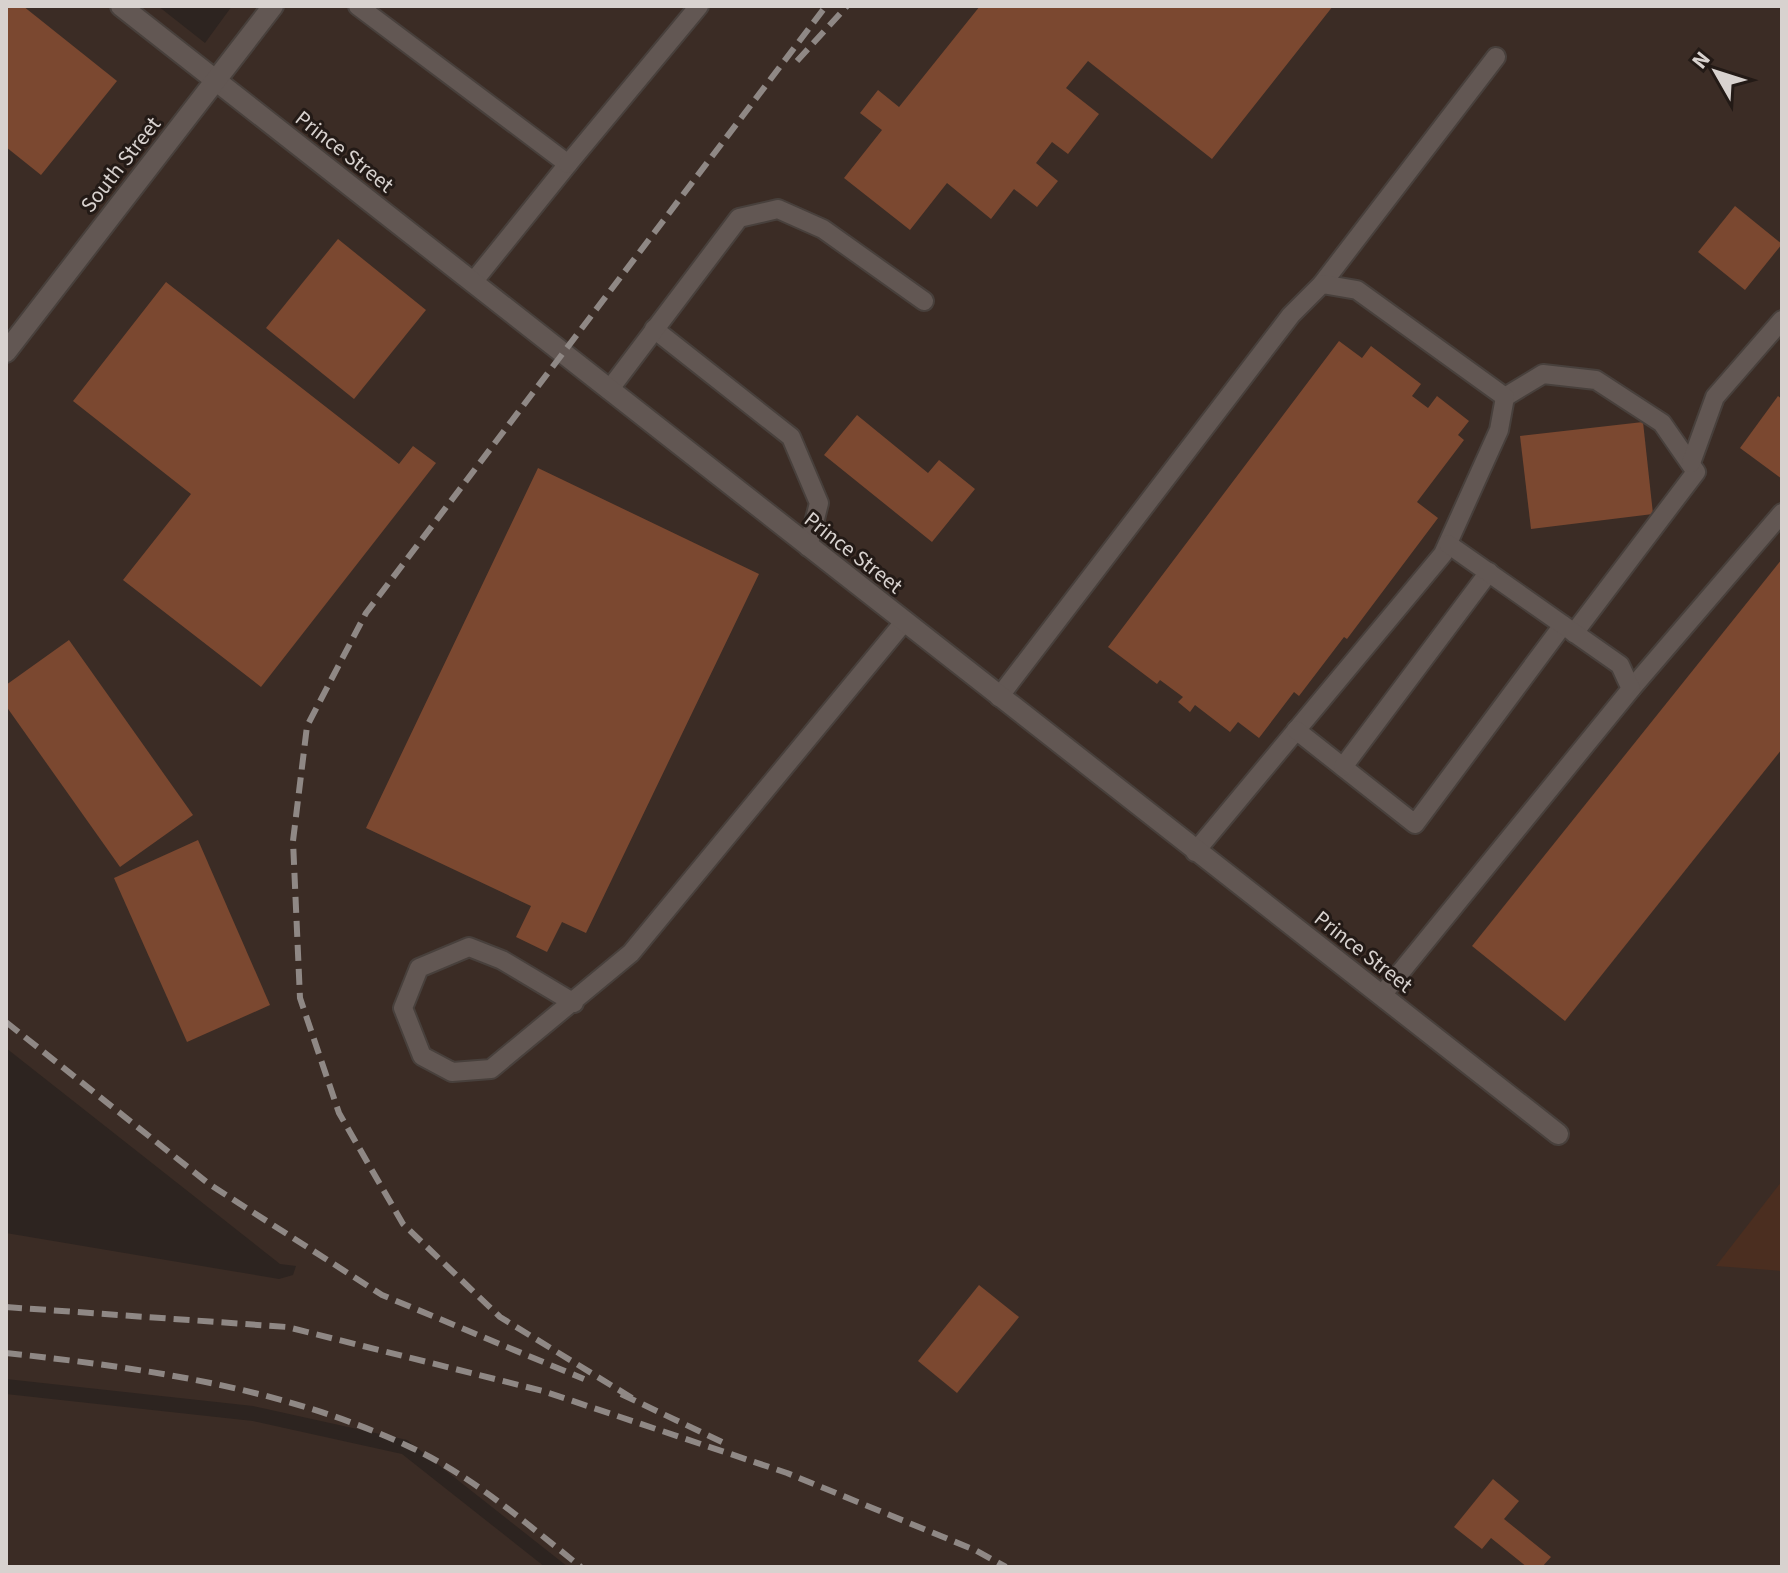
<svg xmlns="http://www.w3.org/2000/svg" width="1788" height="1573" viewBox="0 0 1788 1573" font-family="'Source Sans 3',sans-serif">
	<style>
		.built { fill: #3b2c25 }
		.green { fill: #4b2e20 }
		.building { fill: #7b4830 }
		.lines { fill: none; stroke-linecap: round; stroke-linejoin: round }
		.service-casing { stroke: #48403c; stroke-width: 22 }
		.minor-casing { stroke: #48403c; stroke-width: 24 }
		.service { stroke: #625753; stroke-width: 18 }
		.minor { stroke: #625753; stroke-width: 20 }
		.rail { stroke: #8f8885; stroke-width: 6; stroke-dasharray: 16 8; stroke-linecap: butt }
		.labels { text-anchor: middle; stroke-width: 6; stroke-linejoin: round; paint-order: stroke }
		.street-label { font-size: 22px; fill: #d8d2cf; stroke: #231a16 }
	</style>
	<rect width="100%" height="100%" fill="#2d2420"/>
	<g class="built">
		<path d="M6,6H158L205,43L232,6H1782V1567H568L407,1440L253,1406L6,1379V1233L279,1279L293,1275L296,1266L280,1264L6,1048Z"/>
		<path d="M6,1394L253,1421L402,1454L545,1567H6Z"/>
	</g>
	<path class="green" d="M1782,1181V1271L1716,1266Z"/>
	<g class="building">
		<path d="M6,6H23L117,81L41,175L6,147Z"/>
		<path d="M980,6H1333L1212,159L1088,61L1066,88L1099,114L1068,154L1052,142L1036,163L1058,181L1037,207L1014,189L991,219L947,183L910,230L844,178L882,130L860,113L878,90L899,107Z"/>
		<path d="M1735,206L1782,244L1745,290L1698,252Z"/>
		<path d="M338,239L426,310L354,399L266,328Z"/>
		<path d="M166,282L399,464L413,446L436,463L261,687L123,580L191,494L73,401Z"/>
		<path d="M1339,341L1362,358L1371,346L1421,384L1412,396L1428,408L1437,396L1469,421L1458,435L1464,440L1417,502L1438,518L1347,639L1344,637L1299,696L1294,692L1259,738L1238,722L1230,732L1195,705L1190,712L1178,702L1183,697L1160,680L1157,684L1108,647Z"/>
		<path d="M1778,396L1782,399V479L1740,448Z"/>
		<path d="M857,415L928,473L939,460L975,489L932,542L824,455Z"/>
		<path d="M1643,422L1653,514L1531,529L1520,436Z"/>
		<path d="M538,468L759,574L586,933L562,922L547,952L516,937L531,906L366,828Z"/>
		<path d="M1782,559V749L1565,1021L1472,946Z"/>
		<path d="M69,640L193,815L120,867L6,706V685Z"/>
		<path d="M198,840L270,1005L187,1042L114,878Z"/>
		<path d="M979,1285L1019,1317L957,1393L918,1361Z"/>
		<path d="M1493,1479L1519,1501L1504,1519L1551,1557L1542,1567H1527L1491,1538L1482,1549L1454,1527Z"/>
	</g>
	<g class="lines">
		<g class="service-casing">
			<g id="service">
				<path d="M358,6L568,164L473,282"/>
				<path d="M568,164L699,6"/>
				<path d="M1322,284L1496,57"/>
				<path d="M654,329L791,437L819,503L808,547"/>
				<path d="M609,390L739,218L778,209L823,229L924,301"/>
				<path d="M1505,397L1543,374L1596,380L1662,423L1696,472L1574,633"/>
				<path d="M1691,463L1715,397L1782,320"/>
				<path d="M1631,689L1782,513"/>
				<path d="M999,697L1291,315L1322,284L1357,290L1505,397L1499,430L1443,554L1195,852"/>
				<path d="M1296,730L1415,824L1563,625"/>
				<path d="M1343,767L1489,572"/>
				<path d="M1382,995L1631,689L1620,665L1448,544"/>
				<path d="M574,1003L502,960L469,947L419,968L403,1008L422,1056L452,1072L491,1069L631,953L904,622"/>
			</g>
		</g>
		<g class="minor-casing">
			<g id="minor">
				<path d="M121,6L1558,1134"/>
				<path d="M6,352L273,6"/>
			</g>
		</g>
		<use href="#service" class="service"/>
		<use href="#minor" class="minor"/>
		<g class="rail">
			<path d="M797,61L847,6"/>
			<path d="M6,1022L209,1184L382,1295L584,1379"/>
			<path d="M6,1307L287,1327L543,1391L787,1473L975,1550L1006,1567"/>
			<path d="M6,1353C144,1368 286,1388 412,1448C474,1477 528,1525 581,1567"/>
			<path d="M621,1394L722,1442"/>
			<path d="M632,1398L500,1317L403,1224L339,1113L300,998L293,841L307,726L366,613L826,6"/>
		</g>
	</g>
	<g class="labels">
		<g class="street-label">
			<text transform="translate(345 151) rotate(38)" y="8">Prince Street</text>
			<text transform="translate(120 164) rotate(-52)" y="8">South Street</text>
			<text transform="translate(854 552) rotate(38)" y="8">Prince Street</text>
			<text transform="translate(1364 951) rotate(38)" y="8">Prince Street</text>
		</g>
	</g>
	<rect width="1788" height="1573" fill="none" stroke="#d8d2cf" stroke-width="16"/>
	<g transform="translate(1716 72) rotate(309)" stroke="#231a16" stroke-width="6" paint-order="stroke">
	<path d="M0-6L14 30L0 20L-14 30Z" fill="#d8d2cf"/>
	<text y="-12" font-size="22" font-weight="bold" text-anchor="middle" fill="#d8d2cf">N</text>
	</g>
</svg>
